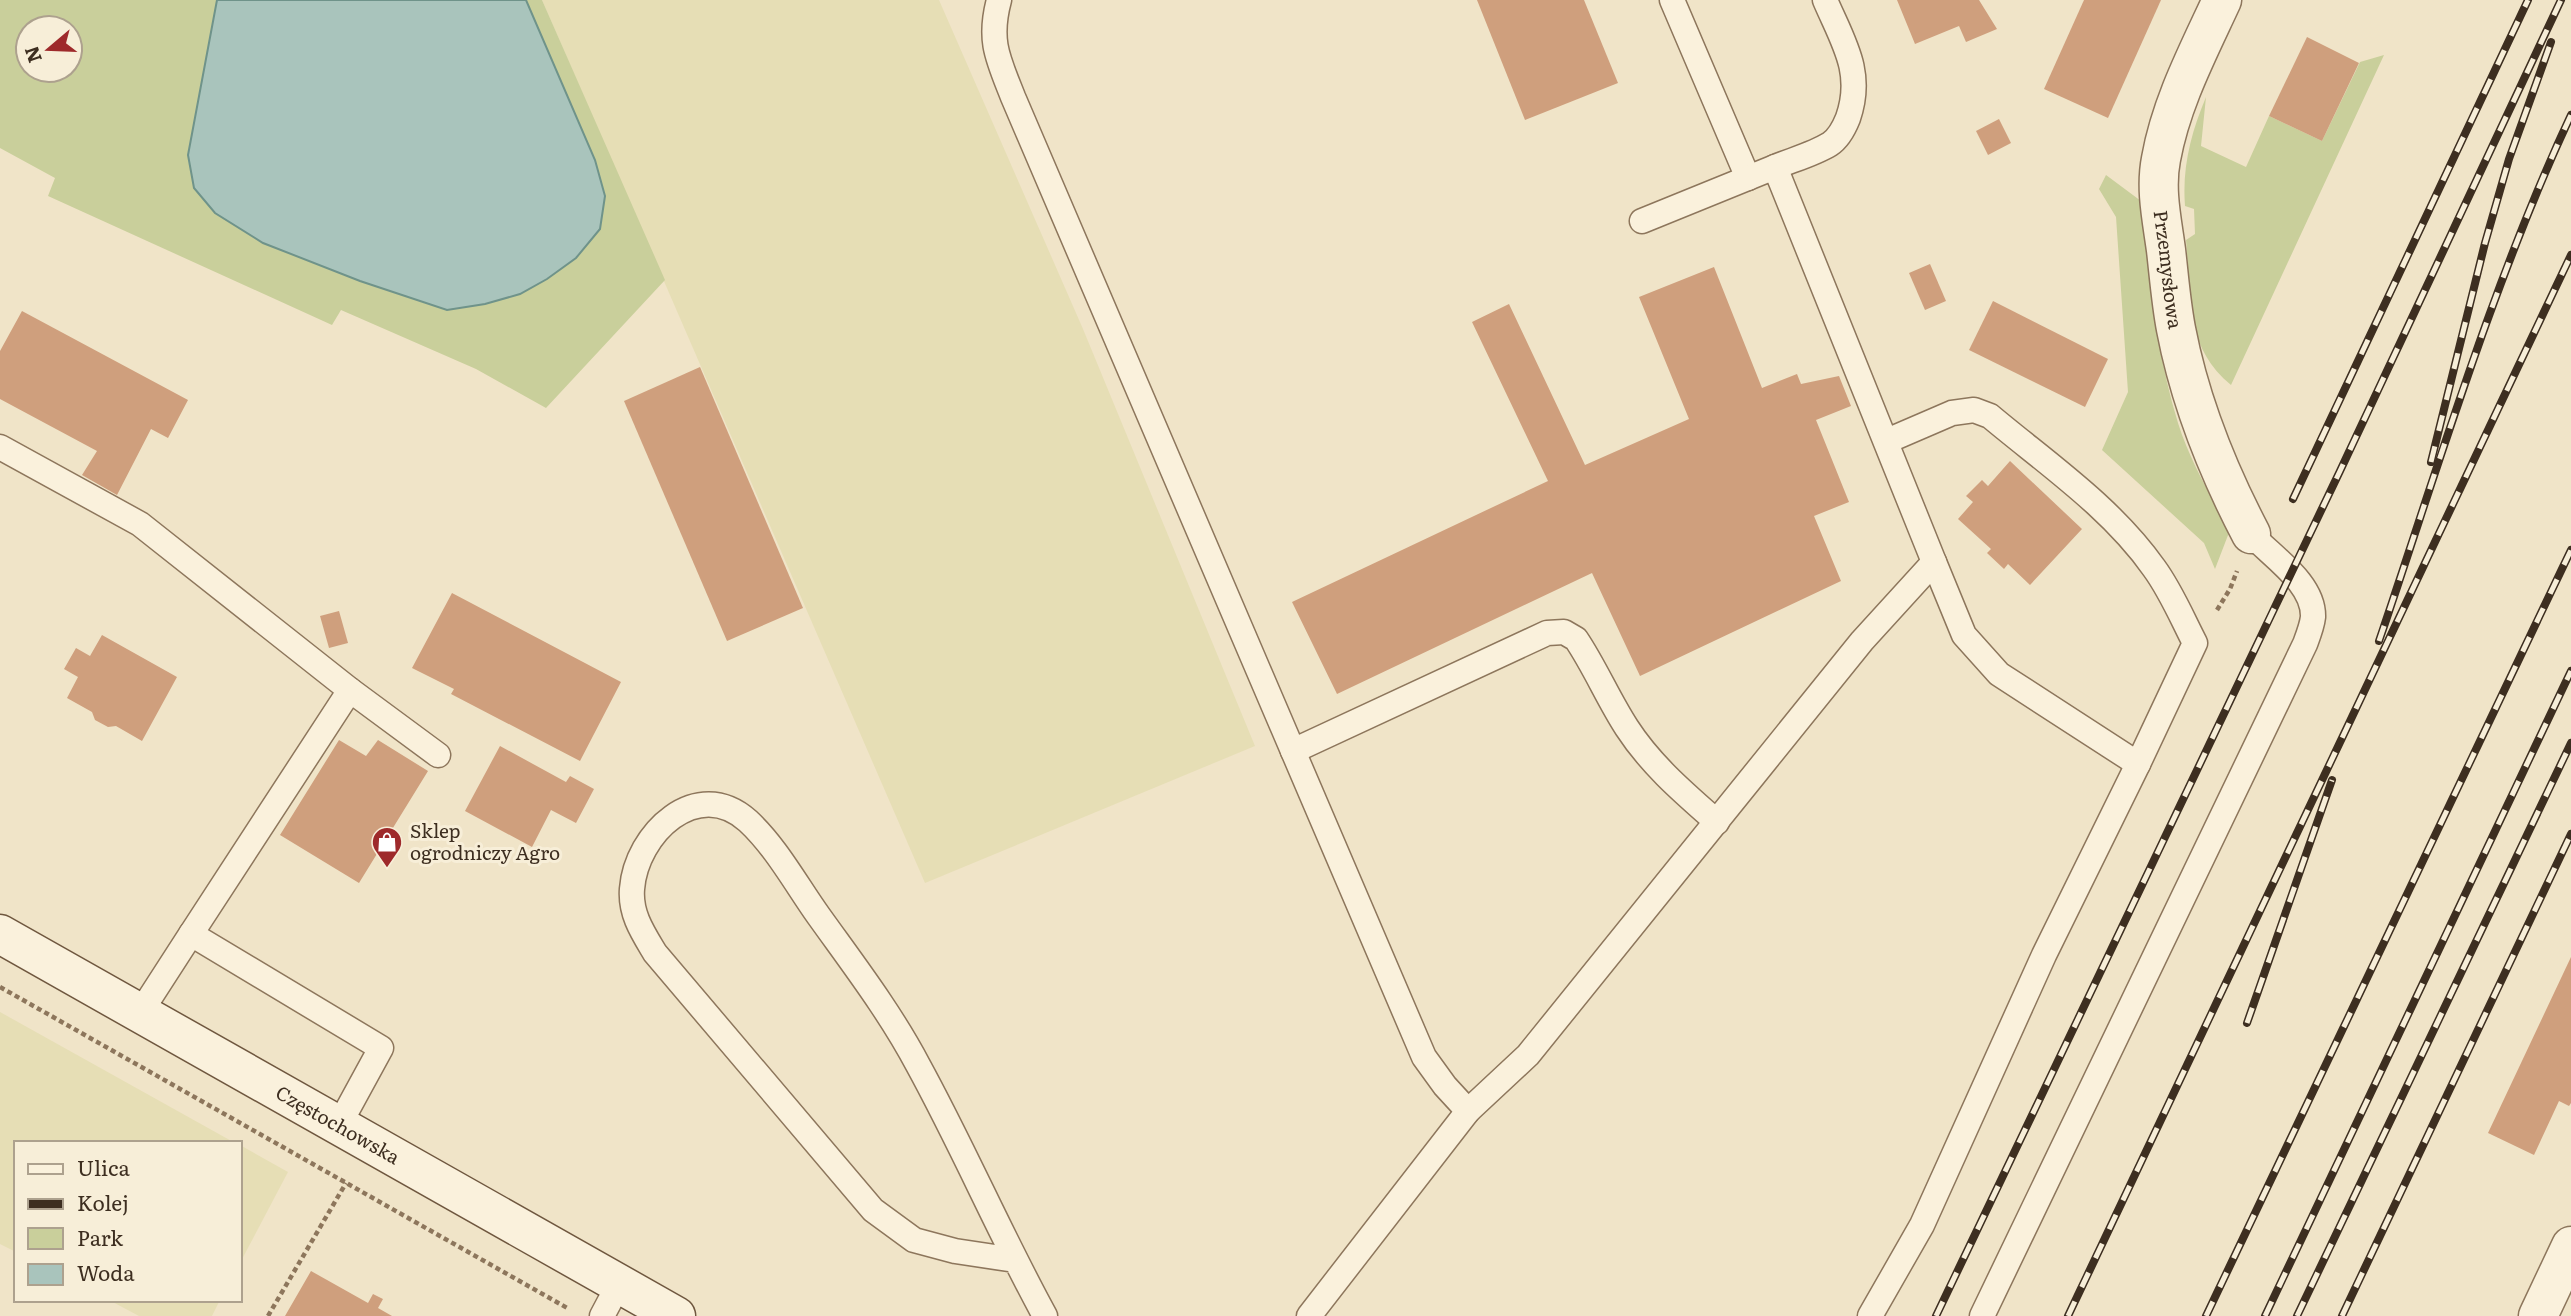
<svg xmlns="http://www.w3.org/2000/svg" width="2571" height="1316" viewBox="0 0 2571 1316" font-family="Literata,serif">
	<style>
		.farmland { fill: #e6deb5 }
		.green { fill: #c9cf9b; fill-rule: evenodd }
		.water { fill: #a9c4bc; stroke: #6f938a; stroke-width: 2 }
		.building { fill: #cf9f7d }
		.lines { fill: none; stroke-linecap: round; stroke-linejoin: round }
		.service-casing { stroke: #8d765c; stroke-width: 27 }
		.minor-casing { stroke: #8d765c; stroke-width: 41 }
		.tertiary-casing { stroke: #8d765c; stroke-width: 41 }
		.secondary-casing { stroke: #6f573f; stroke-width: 41 }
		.path { stroke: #8d765c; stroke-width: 4.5; stroke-dasharray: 5 3.5; stroke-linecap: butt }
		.service { stroke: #faf1dc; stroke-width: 24 }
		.minor { stroke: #faf1dc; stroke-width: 38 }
		.tertiary { stroke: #faf1dc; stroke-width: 38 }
		.secondary { stroke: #faf1dc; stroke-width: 38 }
		.rail-casing { stroke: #3d2e20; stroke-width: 8 }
		.rail { stroke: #f7eed8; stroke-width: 5; stroke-dasharray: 16; stroke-linecap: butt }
		.labels { text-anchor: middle; stroke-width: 6; stroke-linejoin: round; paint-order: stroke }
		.street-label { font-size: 19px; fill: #3d2e20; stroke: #f7eed8 }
		.poi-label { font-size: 19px; fill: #3d2e20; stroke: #f7eed8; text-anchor: start }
	</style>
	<rect width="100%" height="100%" fill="#f0e4c8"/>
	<g class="farmland">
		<path d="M542,0H939L1083,329L1255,746L925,883Z"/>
		<path d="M0,1012L235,1143H16V1252L0,1244Z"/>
		<path d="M240,1145L288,1172L240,1263Z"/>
		<path d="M109,1300H220L212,1316H139Z"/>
	</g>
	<g class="green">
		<path d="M0,0H217L188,155L485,304L520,294L547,279L595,160L526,0H542L665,280L546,408L476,369L341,310L332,325L48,196L55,178L0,148ZM28,28H70V70H28Z"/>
		<path d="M2384,55L2231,385C2184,346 2191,296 2186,240L2195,234L2194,209L2185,206C2182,167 2191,133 2206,97L2201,146L2246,167L2269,116L2322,141L2360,62Z"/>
		<path d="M2106,175L2145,204C2150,278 2156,352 2178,423C2190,461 2210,495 2230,530L2215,569L2204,543L2102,450L2128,392L2116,217L2099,189Z"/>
	</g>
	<path class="water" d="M217,0H526L595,160L605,196L600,229L576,258L547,279L520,294L485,304L447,310L360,281L263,243L215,213L194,188L188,155Z"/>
	<g class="building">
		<path d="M1477,0H1584L1618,83L1525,120Z"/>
		<path d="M1897,0H1979L1997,29L1966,42L1959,26L1915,44Z"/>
		<path d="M2084,0H2161L2108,118L2044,89Z"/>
		<path d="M2307,37L2359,63L2322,141L2269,116Z"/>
		<path d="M1999,119L2011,143L1988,155L1976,131Z"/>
		<path d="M1930,264L1946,301L1925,310L1909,273Z"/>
		<path d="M1714,267L1762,388L1797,374L1801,384L1839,376L1851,406L1816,420L1849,502L1814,516L1841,581L1640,676L1592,573L1337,694L1292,602L1548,481L1472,322L1509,304L1585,465L1689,419L1639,297Z"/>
		<path d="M1993,301L2108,359L2085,407L1969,350Z"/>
		<path d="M22,311L188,400L168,438L151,429L117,495L82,475L97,451L0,399V351Z"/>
		<path d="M700,367L803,608L727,641L624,401Z"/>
		<path d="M2010,461L2082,529L2030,585L2008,564L2004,569L1987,553L1991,549L1958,519L1973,502L1966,496L1982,480L1988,486Z"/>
		<path d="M452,593L621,682L580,761L451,694L454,689L412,668Z"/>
		<path d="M339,611L348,643L329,648L320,616Z"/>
		<path d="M102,635L177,677L142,741L116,726L108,727L95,720L92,712L67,698L78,677L64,669L76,648L90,656Z"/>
		<path d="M339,740L366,756L378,740L428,771L359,883L280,835Z"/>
		<path d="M500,746L566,782L570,776L594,789L576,823L551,810L532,847L465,811Z"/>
		<path d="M2571,957V1103L2569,1106L2559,1101L2534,1155L2488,1133Z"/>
		<path d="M311,1271L368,1303L373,1294L383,1299L378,1308L392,1316H285Z"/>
	</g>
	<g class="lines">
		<g class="service-casing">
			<g id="service">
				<path d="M999,0C988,41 998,59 1013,97L1424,1057L1445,1086L1468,1111"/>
				<path d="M1672,0L1748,178"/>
				<path d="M1775,167C1792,160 1814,154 1830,144C1839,138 1844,128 1848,118C1864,72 1843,42 1825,0"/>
				<path d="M0,447L140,524L350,690L438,755"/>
				<path d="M1934,562L1964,635L1999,674L2138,764"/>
				<path d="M1293,751L1547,633L1564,632L1576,639C1595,667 1608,699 1627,728C1651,765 1684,793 1717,822"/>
				<path d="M191,934L350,690"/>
				<path d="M140,1013L191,934L381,1048L339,1125"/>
				<path d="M1015,1260L955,1251L914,1240L873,1210L655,953C643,933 630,914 632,889C636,834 697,775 748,821C776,847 796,884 818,915C853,964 890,1012 918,1065C963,1147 1000,1234 1045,1316"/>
				<path d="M602,1316L619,1284"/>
				<path d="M1309,1316L1468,1111L1528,1055L1862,641L1934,562L1775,167L1642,221"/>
				<path d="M1870,1316L1922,1225L2044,955L2138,764L2195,643C2182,618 2171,591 2154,568C2111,507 2046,463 1990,416L1974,410L1952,413L1887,441"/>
				<path d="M1982,1316L2305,644C2308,636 2312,626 2313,617C2314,583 2272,557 2251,534"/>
			</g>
		</g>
		<g class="minor-casing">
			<g id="minor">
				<path id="s1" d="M2222,0C2198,52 2171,103 2161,159C2155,189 2162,220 2166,250C2169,276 2171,303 2176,329C2190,402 2217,469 2251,534"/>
			</g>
		</g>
		<g class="tertiary-casing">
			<path id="tertiary" d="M2538,1316L2571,1246"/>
		</g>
		<g class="secondary-casing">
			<g id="secondary">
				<path id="s2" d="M0,934L676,1316"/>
			</g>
		</g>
		<g class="path">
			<path d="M2217,610L2230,589L2237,571"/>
			<path d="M0,987L569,1309"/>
			<path d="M268,1316L346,1183"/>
		</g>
		<use href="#service" class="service"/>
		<use href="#minor" class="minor"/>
		<use href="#tertiary" class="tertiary"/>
		<use href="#secondary" class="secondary"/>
		<g class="rail-casing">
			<g id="rail">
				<path d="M2431,462L2485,243L2509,159L2551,42"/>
				<path d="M2293,499L2528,0"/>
				<path d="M2379,641C2439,465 2492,284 2571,115"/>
				<path d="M2247,1023L2332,780"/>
				<path d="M1936,1316L2340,471L2561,0"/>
				<path d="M2068,1316L2571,255"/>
				<path d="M2206,1316L2571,550"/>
				<path d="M2265,1316L2571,671"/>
				<path d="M2297,1316L2571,743"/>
				<path d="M2342,1316L2571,834"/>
			</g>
		</g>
		<use href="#rail" class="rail"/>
	</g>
	<defs>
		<g id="shop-pin" transform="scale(1.575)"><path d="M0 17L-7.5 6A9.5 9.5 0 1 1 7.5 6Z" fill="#9e2a2b" stroke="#f7eed8"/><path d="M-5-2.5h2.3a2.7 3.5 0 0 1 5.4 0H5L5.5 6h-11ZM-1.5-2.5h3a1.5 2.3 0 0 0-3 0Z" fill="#fff"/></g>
	</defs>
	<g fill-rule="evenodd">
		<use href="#shop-pin" x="387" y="842"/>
	</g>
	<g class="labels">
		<g class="street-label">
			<text dy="7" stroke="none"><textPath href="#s1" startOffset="282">Przemysłowa</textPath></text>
			<text dy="7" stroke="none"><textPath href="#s2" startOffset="388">Częstochowska</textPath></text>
		</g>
		<g class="poi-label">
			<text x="410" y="838">Sklep<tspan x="410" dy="22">ogrodniczy Agro</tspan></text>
		</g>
	</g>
	<rect x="14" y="1141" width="228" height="161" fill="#f7eed8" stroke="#ada18e" stroke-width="2"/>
	<rect x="28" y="1164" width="35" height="10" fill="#faf1dc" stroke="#ada18e" stroke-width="2"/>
	<text x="77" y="1176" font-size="21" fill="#3d2e20">Ulica</text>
	<rect x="28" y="1199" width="35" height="10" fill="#3d2e20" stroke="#ada18e" stroke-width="2"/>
	<text x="77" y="1211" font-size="21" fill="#3d2e20">Kolej</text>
	<rect x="28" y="1228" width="35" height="21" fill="#c9cf9b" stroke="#ada18e" stroke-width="2"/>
	<text x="77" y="1246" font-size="21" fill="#3d2e20">Park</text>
	<rect x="28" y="1264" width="35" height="21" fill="#a9c4bc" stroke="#ada18e" stroke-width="2"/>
	<text x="77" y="1281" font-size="21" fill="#3d2e20">Woda</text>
	<g transform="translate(49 49) rotate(251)"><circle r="33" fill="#f7eed8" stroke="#ada18e" stroke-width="2"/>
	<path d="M0-5L12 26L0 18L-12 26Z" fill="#9e2a2b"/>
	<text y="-10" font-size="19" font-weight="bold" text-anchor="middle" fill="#3d2e20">N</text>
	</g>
</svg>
